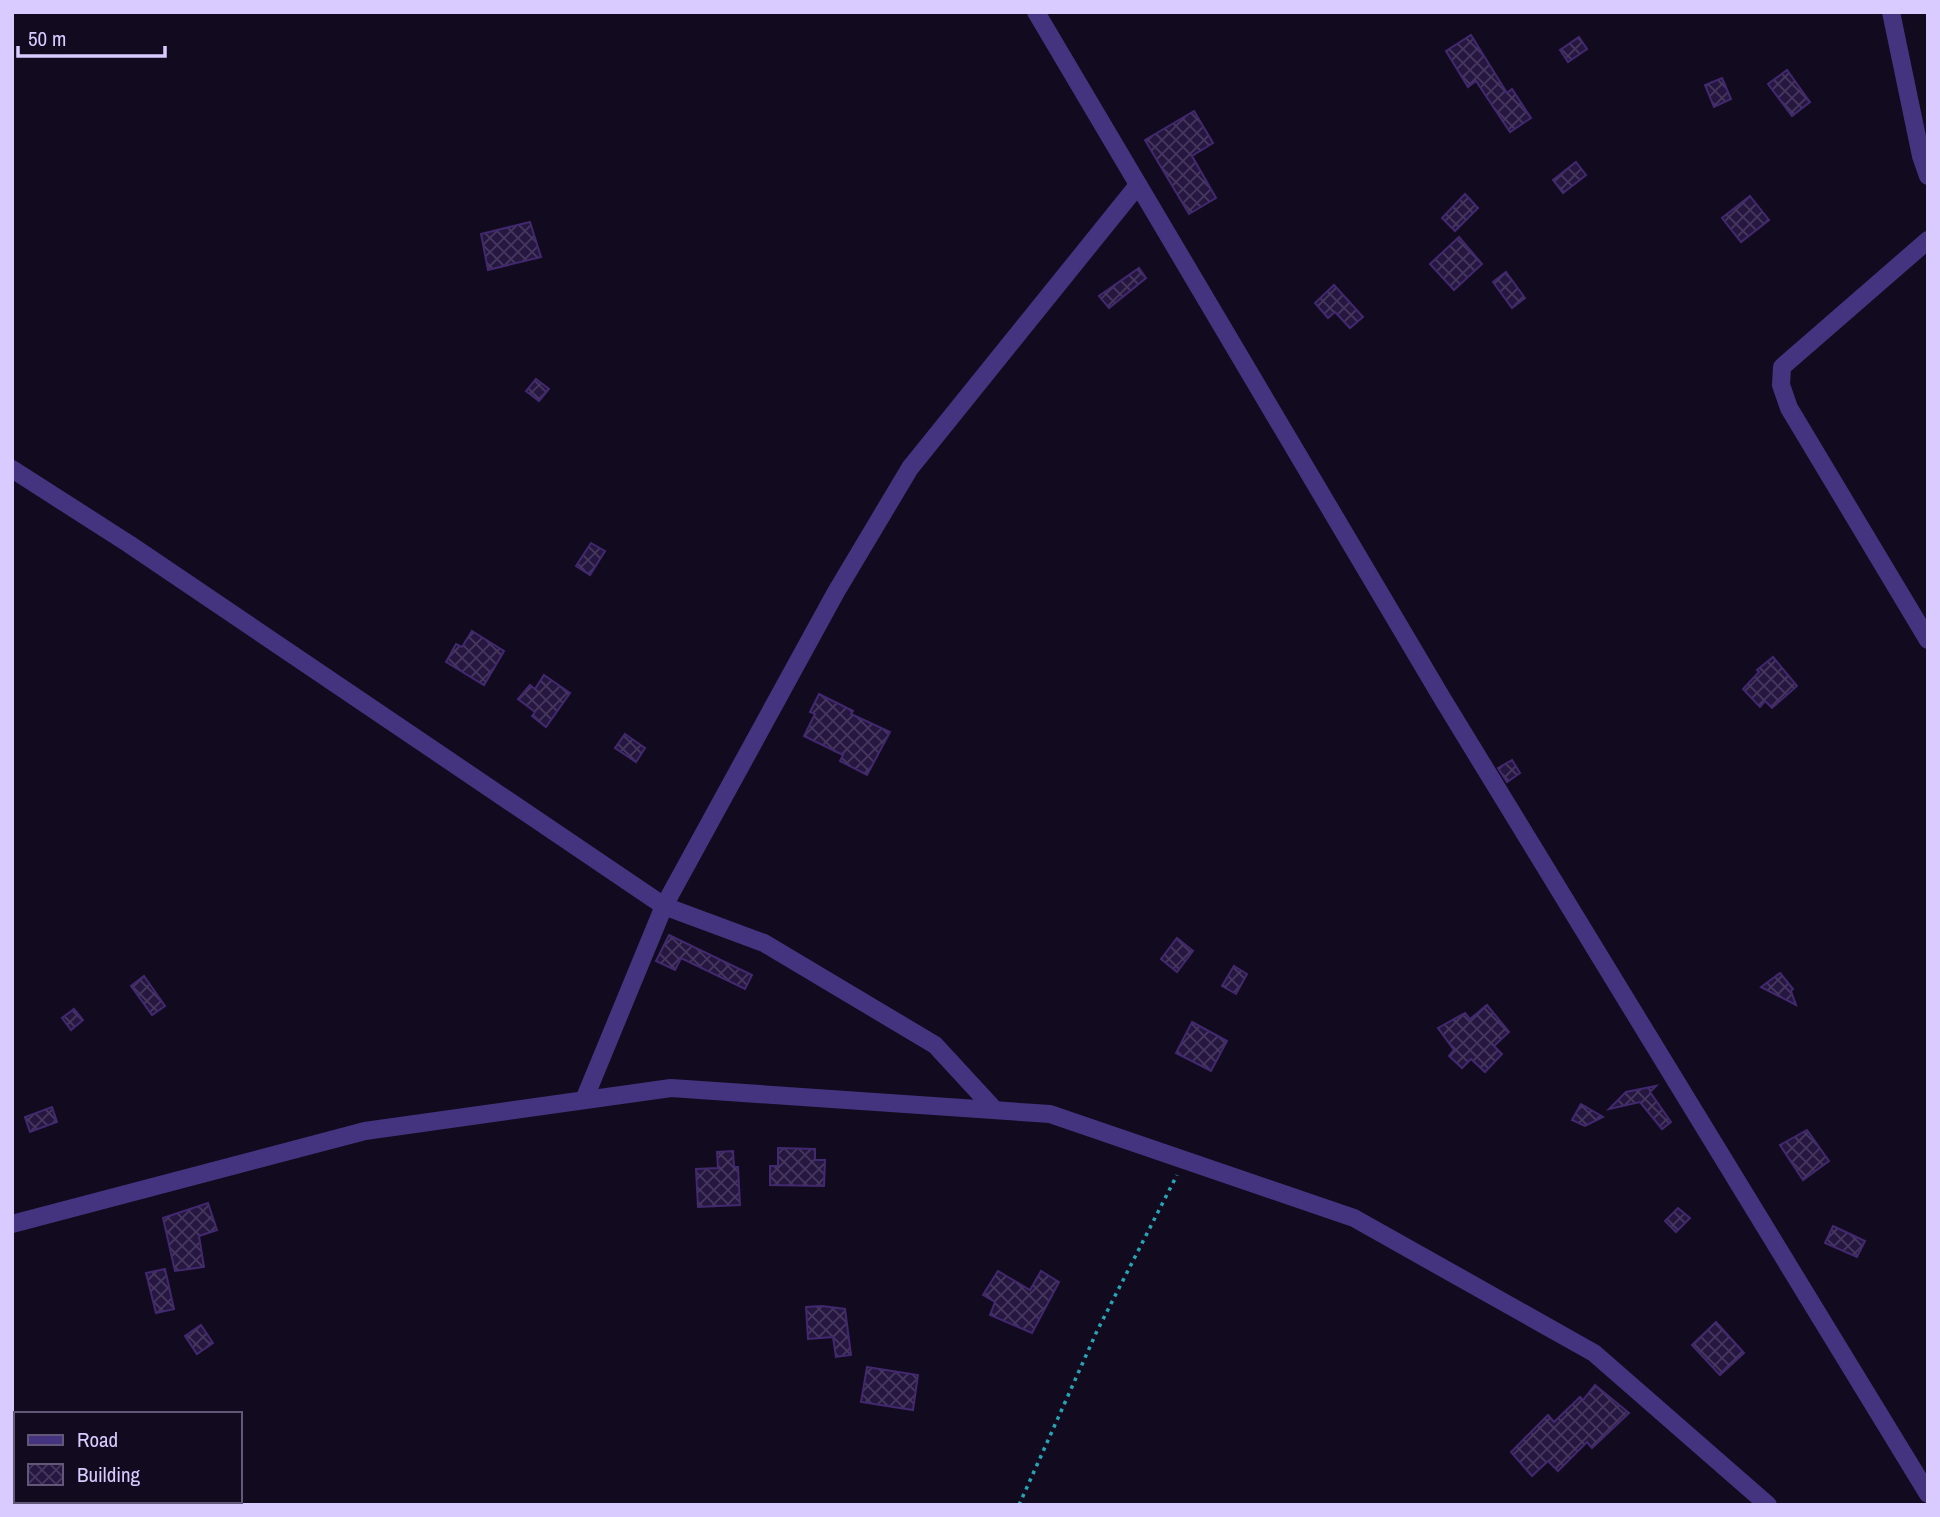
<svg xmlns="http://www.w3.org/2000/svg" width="1940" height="1517" viewBox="0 0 1940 1517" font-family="'Archivo Narrow',sans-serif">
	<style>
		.building { fill: url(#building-cross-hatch); stroke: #42286e; stroke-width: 2 }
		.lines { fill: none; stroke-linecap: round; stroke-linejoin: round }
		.path { stroke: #28a5b4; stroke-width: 3.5; stroke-dasharray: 3.5 5; stroke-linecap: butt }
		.minor { stroke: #443480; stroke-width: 18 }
	</style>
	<defs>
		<pattern id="building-cross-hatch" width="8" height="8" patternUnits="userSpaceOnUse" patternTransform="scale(1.75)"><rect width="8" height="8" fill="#261741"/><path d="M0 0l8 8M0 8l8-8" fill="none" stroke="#45375e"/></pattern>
	</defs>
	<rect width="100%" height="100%" fill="#120b1f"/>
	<g class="building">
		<path d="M1471,35L1507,93L1512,89L1531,118L1510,132L1476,81L1468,87L1446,51Z"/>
		<path d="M1579,37L1587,49L1568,62L1560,50Z"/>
		<path d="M1787,70L1810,102L1792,116L1768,84Z"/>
		<path d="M1722,78L1731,99L1714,107L1705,85Z"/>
		<path d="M1194,111L1213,143L1192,156L1216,198L1189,214L1145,140Z"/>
		<path d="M1576,162L1586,175L1563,193L1553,180Z"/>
		<path d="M1465,194L1478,208L1455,231L1442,218Z"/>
		<path d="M1750,196L1769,220L1741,242L1722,218Z"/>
		<path d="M530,222L541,257L488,270L481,234Z"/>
		<path d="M1459,237L1482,264L1454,290L1430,264Z"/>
		<path d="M1139,268L1146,278L1109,308L1099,296Z"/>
		<path d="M1506,272L1525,298L1512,308L1493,282Z"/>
		<path d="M1334,285L1363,317L1350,328L1335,312L1328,318L1315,303Z"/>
		<path d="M536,379L549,389L539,401L526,391Z"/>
		<path d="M591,543L605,551L590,575L576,566Z"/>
		<path d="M472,631L504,651L484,685L446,662L456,644L462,647Z"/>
		<path d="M1773,657L1797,686L1772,708L1765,701L1760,707L1743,689L1759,672L1757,670Z"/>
		<path d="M544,675L570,693L546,727L532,716L535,712L518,699L530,685L535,689Z"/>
		<path d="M819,694L853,711L851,714L890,732L867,775L840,761L843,755L804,736L815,714L810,712Z"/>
		<path d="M625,734L645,748L636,762L615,748Z"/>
		<path d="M1512,760L1520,773L1507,782L1498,768Z"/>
		<path d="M669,935L752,975L745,989L681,958L675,970L656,961Z"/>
		<path d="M1177,938L1193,951L1177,972L1161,959Z"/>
		<path d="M1234,966L1247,974L1236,994L1222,986Z"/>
		<path d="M1780,973L1793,989L1791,991L1796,1005L1761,987Z"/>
		<path d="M144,976L165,1006L152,1015L131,986Z"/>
		<path d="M1487,1005L1509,1032L1494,1046L1502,1054L1485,1072L1471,1059L1462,1068L1449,1056L1454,1050L1438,1028L1465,1013L1470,1019Z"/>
		<path d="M74,1009L83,1020L71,1030L62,1018Z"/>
		<path d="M1192,1022L1227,1041L1211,1071L1176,1053Z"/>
		<path d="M1656,1086L1650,1092L1671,1122L1662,1129L1640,1102L1609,1109L1626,1092Z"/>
		<path d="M1581,1104L1603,1117L1585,1126L1572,1120Z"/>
		<path d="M52,1107L57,1122L30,1132L25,1117Z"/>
		<path d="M1807,1130L1829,1161L1803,1180L1780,1145Z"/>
		<path d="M778,1148L815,1149V1160H825L824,1186L770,1185V1166H778Z"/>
		<path d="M733,1151L734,1167H738L740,1205L698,1207L696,1169L718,1168L717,1152Z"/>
		<path d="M208,1203L217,1230L199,1236L204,1267L175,1271L163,1218Z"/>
		<path d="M1678,1208L1690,1218L1676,1232L1665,1221Z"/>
		<path d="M1833,1226L1865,1241L1857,1257L1825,1243Z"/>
		<path d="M165,1269L174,1309L156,1313L146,1273Z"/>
		<path d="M998,1271L1030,1290L1041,1271L1059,1282L1032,1333L990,1315L995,1302L983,1295Z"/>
		<path d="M822,1306L845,1309L851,1355L836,1357L833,1337L808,1339L806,1307Z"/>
		<path d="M1716,1322L1744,1353L1720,1375L1692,1345Z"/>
		<path d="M201,1325L213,1343L197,1354L185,1336Z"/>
		<path d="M867,1367L918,1375L913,1410L861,1402Z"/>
		<path d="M1595,1385L1629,1413L1592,1448L1587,1442L1558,1471L1548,1461L1532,1476L1511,1452L1548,1415L1554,1422L1580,1397L1583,1400Z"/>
	</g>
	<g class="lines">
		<path class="path" d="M1019,1505L1097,1331L1177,1175"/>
		<g class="minor">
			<path d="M1036,12L1442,698L1928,1494"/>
			<path d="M1891,12L1921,156L1928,176"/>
			<path d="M1928,240L1782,367L1781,385L1789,408L1928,640"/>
			<path d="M12,469L129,544L664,906L764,943L935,1045L995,1110"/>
			<path d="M584,1100L664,906L836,592L910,468L1138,185"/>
			<path d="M12,1224L365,1131L671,1088L1050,1114L1354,1218L1594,1353L1768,1505"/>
		</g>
	</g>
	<rect width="1940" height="1517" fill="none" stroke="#d9caff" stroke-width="28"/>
	<rect x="14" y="1412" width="228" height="91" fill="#120b1f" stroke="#625779" stroke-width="2"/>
	<rect x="28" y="1435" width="35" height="10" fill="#443480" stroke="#625779" stroke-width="2"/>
	<text x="77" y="1447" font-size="21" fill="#d9caff">Road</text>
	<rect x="28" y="1464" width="35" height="21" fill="url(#building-cross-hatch)" stroke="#625779" stroke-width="2"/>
	<text x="77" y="1482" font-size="21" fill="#d9caff">Building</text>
	<path d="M18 46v10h147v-10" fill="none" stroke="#d9caff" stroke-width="3.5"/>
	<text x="28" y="46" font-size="21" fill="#d9caff" stroke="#120b1f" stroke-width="5" paint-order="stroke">50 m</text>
</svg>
